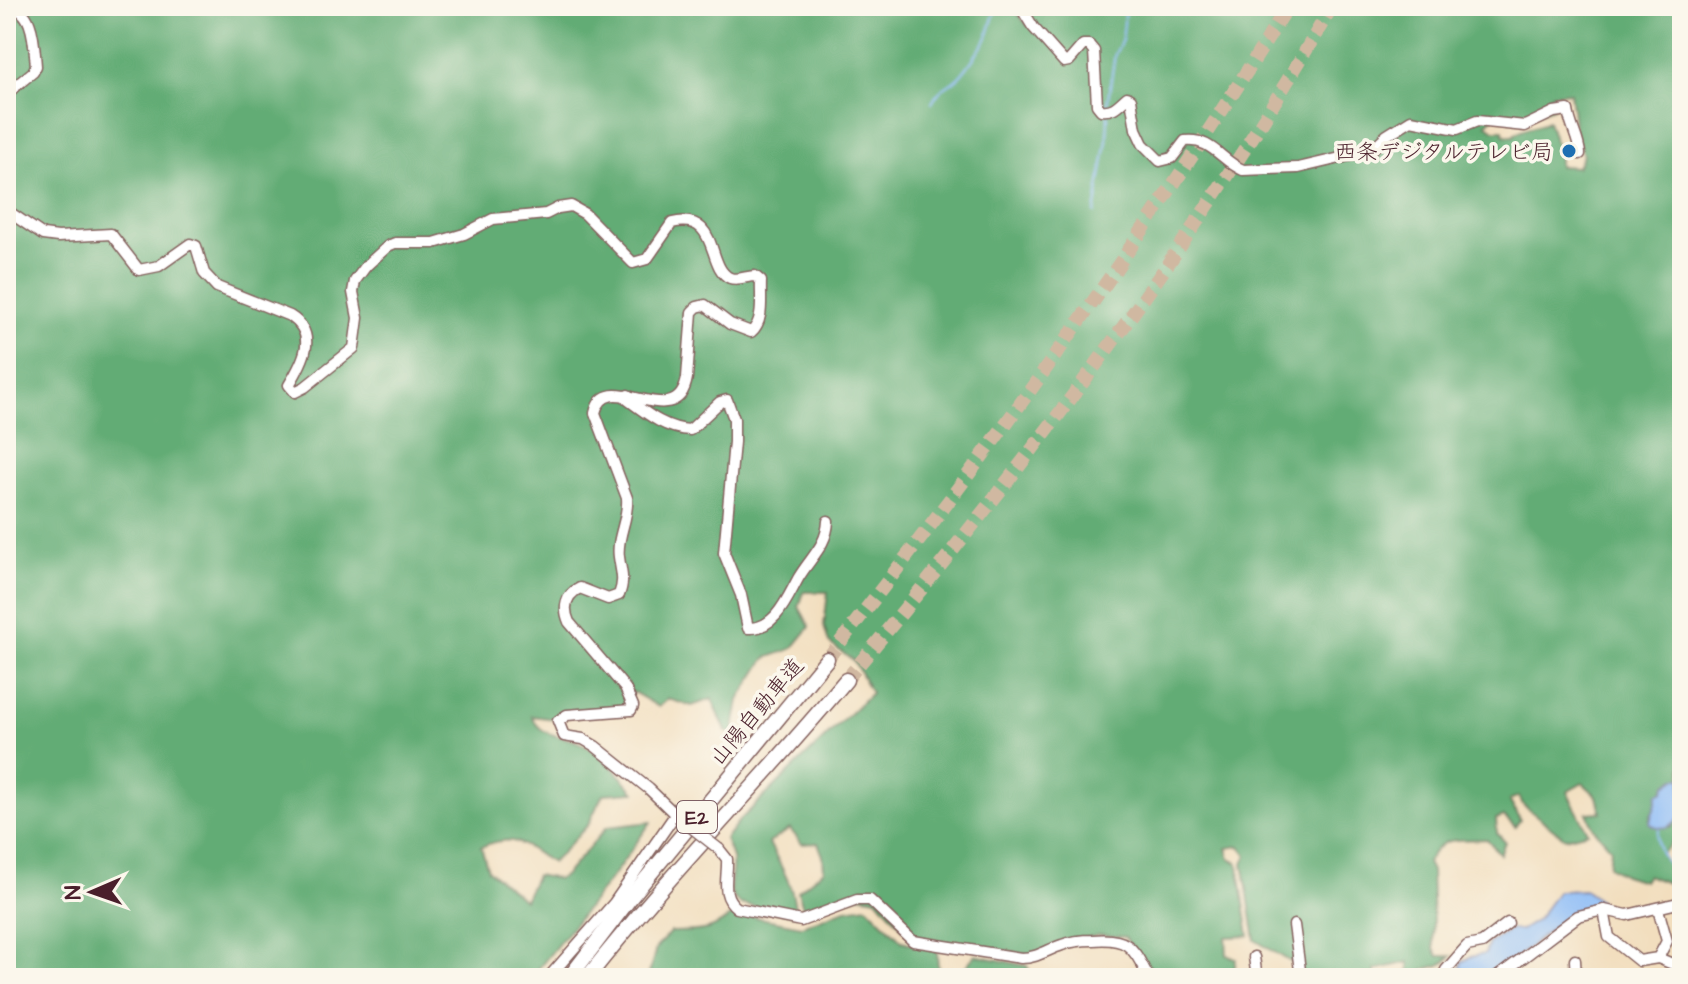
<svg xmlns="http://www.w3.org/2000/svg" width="1688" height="984" viewBox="0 0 1688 984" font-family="'Architects Daughter','Klee One',sans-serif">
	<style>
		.forest { fill: #62ac74; stroke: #566650; stroke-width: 2; fill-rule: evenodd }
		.water { fill: #8bbbf7; stroke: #6a6d91; stroke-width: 2 }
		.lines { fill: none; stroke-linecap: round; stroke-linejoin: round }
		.stream { stroke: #8bbbf7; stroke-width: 2 }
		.highway-tunnel { stroke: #d0b8a1; stroke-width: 14; stroke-dasharray: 14 7; stroke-linecap: butt }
		.minor-casing { stroke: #85625e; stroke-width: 13 }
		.highway-casing { stroke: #85625e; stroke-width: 17 }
		.minor { stroke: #fff; stroke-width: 10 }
		.highway { stroke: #fff; stroke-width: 14 }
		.minor-bridge-casing { stroke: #85625e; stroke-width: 13; stroke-linecap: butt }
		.minor-bridge { stroke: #fff; stroke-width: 10 }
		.poi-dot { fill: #1f6fb2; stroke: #fbf7ec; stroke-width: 3 }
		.labels { text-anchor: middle; stroke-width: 7; stroke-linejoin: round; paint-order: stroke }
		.shield { fill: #fbf7ec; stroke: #7f6065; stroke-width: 2 }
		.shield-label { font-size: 20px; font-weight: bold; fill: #4a1f2b }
		.poi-label { font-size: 22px; fill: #4a1f2b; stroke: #fbf7ec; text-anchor: end }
		.street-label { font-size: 22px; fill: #4a1f2b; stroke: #fbf7ec }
	</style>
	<rect width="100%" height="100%" fill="#fbf7ec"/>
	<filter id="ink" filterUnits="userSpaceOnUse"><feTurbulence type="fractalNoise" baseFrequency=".0125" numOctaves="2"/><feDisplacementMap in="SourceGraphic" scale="16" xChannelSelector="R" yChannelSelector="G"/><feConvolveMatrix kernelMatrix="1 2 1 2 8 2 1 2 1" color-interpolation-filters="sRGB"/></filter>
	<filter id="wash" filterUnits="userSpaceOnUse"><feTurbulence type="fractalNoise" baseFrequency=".006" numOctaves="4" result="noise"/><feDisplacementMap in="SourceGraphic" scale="32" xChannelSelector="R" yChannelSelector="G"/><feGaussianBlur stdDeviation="1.8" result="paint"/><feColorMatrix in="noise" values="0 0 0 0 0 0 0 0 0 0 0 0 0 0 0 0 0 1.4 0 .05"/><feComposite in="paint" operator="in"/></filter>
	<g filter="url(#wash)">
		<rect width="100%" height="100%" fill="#f2debe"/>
		<g class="forest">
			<path d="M6,6H987L1014,9L1027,25L1025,6H1682V639L1678,645L1682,658V778H1676L1666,785L1650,817V824L1671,827L1682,815V833L1661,854L1678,879L1680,888L1647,875L1643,881L1624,875L1609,866L1611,848L1594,829L1587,813L1601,812L1597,796L1583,783L1567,792L1588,832L1565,838L1523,805L1519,796L1509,800L1520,820L1515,827L1504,816L1496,819L1497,833L1505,842L1500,854L1487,839C1457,841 1442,833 1427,863L1431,871L1434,949L1438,956H1451C1438,971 1435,963 1422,971C1418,973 1415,976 1410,978L1409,962L1375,970V978H1304L1297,966L1255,940L1243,863L1247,855L1240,846L1227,848L1230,859L1238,863L1249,936L1226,937L1227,955L1236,959L1233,978H1151L1125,937L1098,935L1030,955L918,938L908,934L877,898L859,895L805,914L798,891L824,870L823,856L818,843L802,844L790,829L769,843C780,865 796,889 795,915L740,904C722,891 735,876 732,859C731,853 727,845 725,839L739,821L871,693L854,661L829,643L824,626L828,592H804L799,607L810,627L792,649L766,658L760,667L739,700L733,735L726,731L712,699L692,706L668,699L659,707L633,692L626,706L560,712L554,719L532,716C540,737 561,735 578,742C601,751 619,775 635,792L603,794L588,825L552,863C522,845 515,832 481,847L488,870L524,900L536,875L558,879L565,875L607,827L651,822L615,873L531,978H6ZM1570,92L1575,134L1583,155L1577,167L1559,166V147L1555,143L1548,121C1537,127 1521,127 1513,136L1504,135L1503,130H1494L1486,124L1497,114L1522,118L1553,108L1551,94Z"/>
			<path d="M867,906L902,941L937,951L938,968L948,978H648L656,948L670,932C700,931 710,934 734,913L802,926L845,909Z"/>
			<path d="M975,955L1027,966L1033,978H956Z"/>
		</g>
		<g class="water">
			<path d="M1676,778H1682V815C1672,826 1665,832 1650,824C1650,813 1658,806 1657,794L1664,791L1666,785Z"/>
			<path d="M1585,890L1600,901L1602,907C1592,909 1580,910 1572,915C1532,936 1510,981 1459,974L1462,962L1470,957L1485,954L1489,943L1510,930H1521L1537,920L1558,891Z"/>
		</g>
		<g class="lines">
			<g class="stream">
				<path d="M932,103C941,85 947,89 959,77C967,69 975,56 982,46C992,33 990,16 999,6"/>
				<path d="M1107,105L1115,54L1122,40L1126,6"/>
				<path d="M1095,213L1107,140L1108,115"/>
				<path d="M1659,829C1652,847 1668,864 1677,878L1682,879"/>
			</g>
		</g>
	</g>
	<g filter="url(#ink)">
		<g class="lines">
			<g class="highway-tunnel">
				<path d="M827,659C992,450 1148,232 1288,6"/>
				<path d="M846,680C1027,464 1191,250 1332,6"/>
			</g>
			<g class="minor-casing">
				<g id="minor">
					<path d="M1020,6L1033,27L1064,62L1069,61L1083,45H1089L1094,51L1097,105L1101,110C1113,112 1118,105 1127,97L1131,99L1136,129L1143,144L1160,161L1172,158L1185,141C1212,138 1221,161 1243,170L1298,168L1370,151L1387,135L1411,120L1457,129L1477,121L1525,126L1554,112L1568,110C1570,126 1579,139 1580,154"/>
					<path d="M6,8C34,4 34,45 36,66L33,72L6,94"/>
					<path d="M6,210L43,235L58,237L111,234L139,270L159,266L190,244L196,246L204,273L217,287L290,316C319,334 303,362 289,385L295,392L305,387L354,348L358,318L353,292L355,281L366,266L388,246L395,243H434L464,234L493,219L546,214L558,208L571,206L585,214L633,263L647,259L672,223C720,212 706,267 730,278C738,281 747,276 755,276L761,281C760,297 765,321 751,332L730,324L705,305L697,307L692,312L687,378C677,437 606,364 595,413L627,498C629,519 616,537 619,557C621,573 625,579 619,595L608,599L580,588C565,595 563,608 569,622L625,688L633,706L631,710L567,715L558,721L564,736L583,739L595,746L649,789L678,817"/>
					<path d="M628,395L627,399C646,413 665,429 690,430L720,402L727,400L734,419V442L724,553L741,595L748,628C776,630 788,596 799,577C811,557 827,545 828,521"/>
					<path d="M719,849L727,859C728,878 720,895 737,908L801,921L857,900H870L913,941L1021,958C1037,958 1047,950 1062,945C1072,941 1083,940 1093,940C1130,937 1133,948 1149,978"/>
					<path d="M1604,910L1609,937L1639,961L1658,958L1667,941L1658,909"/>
					<path d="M1294,925L1301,978"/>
					<path d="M1254,957L1257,978"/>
					<path d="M1658,958L1675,965L1682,971"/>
					<path d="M1575,960L1576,978"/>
					<path d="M548,978L614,903L675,815"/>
					<path d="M1443,978L1446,970L1467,946L1482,943L1508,923"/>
					<path d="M1496,978L1578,916L1604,910L1627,915L1682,902"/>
					<path d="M1618,978H1619"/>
					<path d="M1669,978L1673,975L1676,978"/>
				</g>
			</g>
			<g class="highway-casing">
				<g id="highway">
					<path d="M569,978L631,897L827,659"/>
					<path d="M587,978C668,875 762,781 846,680"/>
				</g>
			</g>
			<use href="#minor" class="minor"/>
			<use href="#highway" class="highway"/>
			<g class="minor-bridge-casing">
				<path id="minor-bridge" d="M678,817L719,849"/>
			</g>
			<use href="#minor-bridge" class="minor-bridge"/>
		</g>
	</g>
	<circle class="poi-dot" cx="1569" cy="151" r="8"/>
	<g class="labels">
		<rect class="shield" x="677" y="801" width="40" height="32" rx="6"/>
		<g class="shield-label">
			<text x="697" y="824">E2</text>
		</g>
		<g class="poi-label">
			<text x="1553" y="159">西条デジタルテレビ局</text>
		</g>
		<g class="street-label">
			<text transform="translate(756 711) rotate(-50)" y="8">山陽自動車道</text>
		</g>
	</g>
	<rect width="1688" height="984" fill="none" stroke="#fbf7ec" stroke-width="32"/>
	<g transform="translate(92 892) rotate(268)" stroke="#fbf7ec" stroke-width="6" paint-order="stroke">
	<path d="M0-6L14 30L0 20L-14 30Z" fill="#4a1f2b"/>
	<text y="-12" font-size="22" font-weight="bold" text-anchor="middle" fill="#4a1f2b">N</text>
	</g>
</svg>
